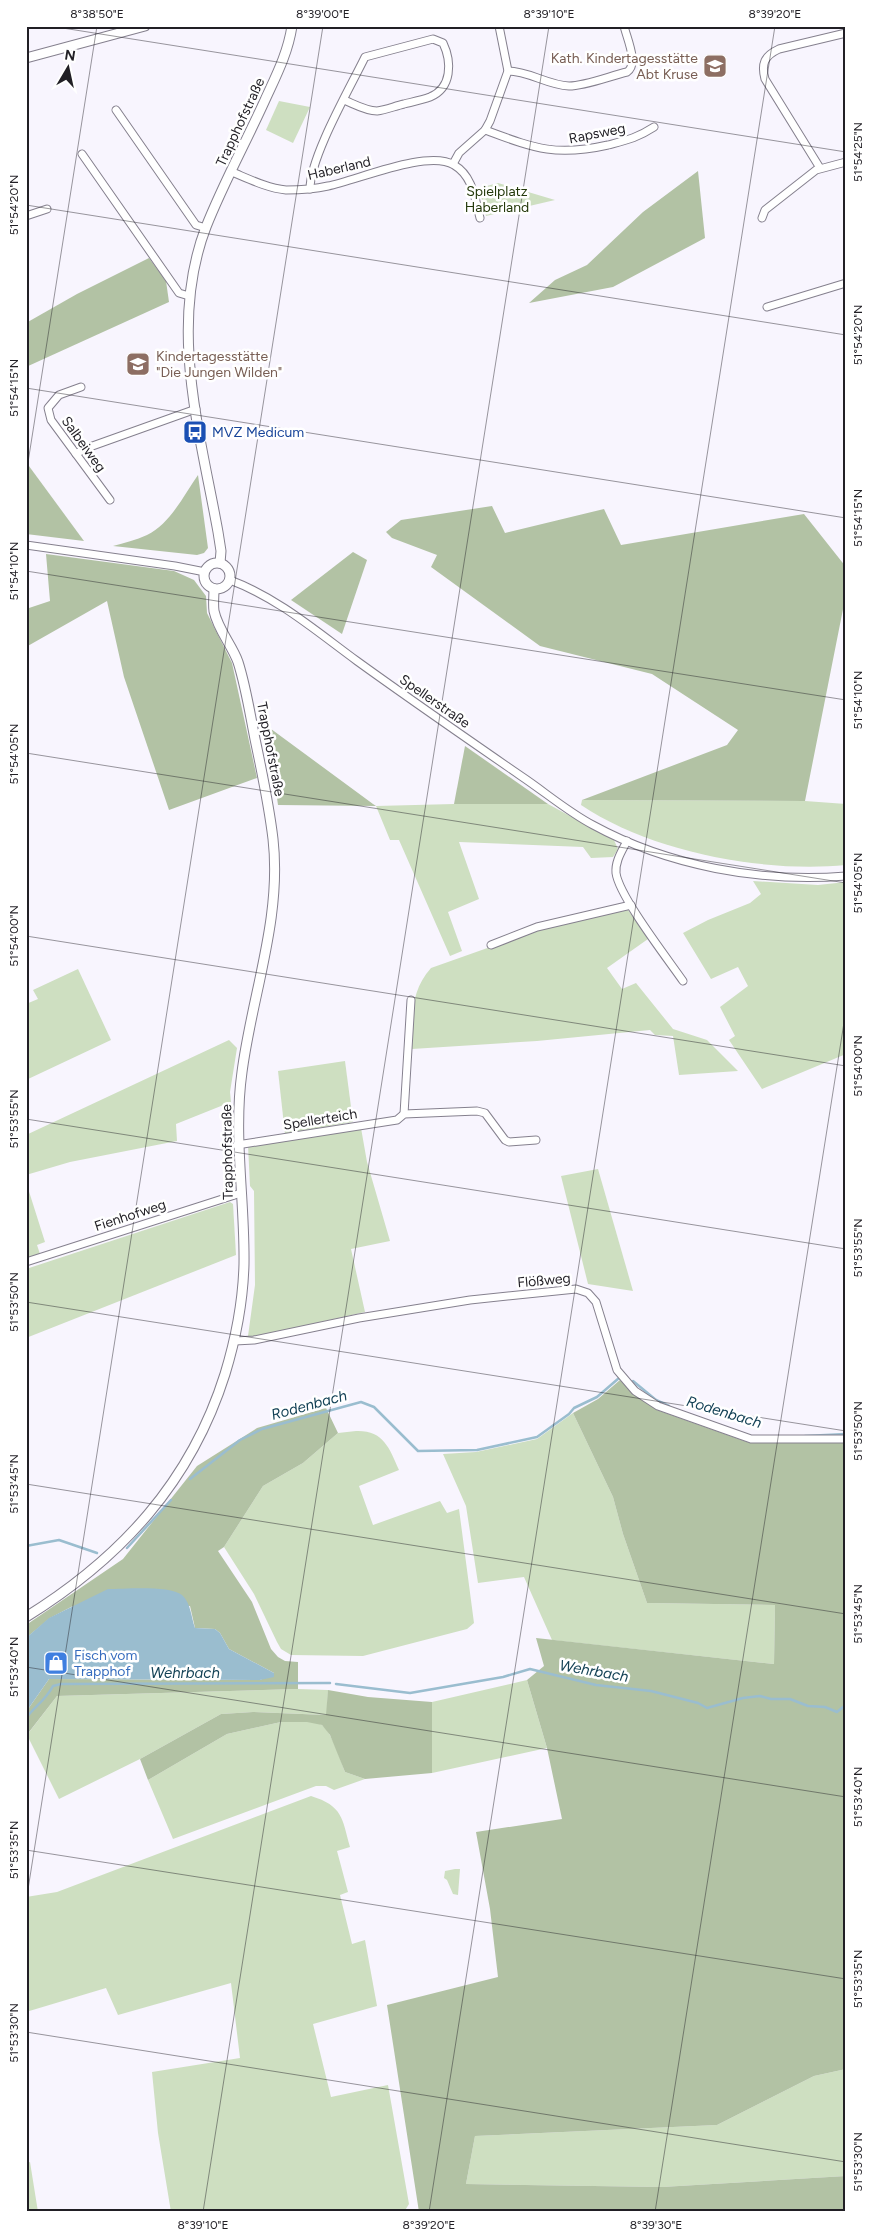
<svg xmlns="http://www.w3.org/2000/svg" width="872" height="2238" viewBox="0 0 872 2238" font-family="Figtree,sans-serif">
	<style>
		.green { fill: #cedfc1 }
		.forest { fill: #b2c2a4 }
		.water { fill: #9abdcf }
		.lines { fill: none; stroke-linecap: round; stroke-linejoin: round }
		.stream { stroke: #9abdcf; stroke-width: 2.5 }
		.minor-casing { stroke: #85808e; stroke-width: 9 }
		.tertiary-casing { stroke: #85808e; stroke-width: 11 }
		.minor { stroke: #fff; stroke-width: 7 }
		.tertiary { stroke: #fff; stroke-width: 9 }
		.ticks { fill: none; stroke: #211f25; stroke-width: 1; stroke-opacity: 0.45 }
		.labels { text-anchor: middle; stroke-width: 5; stroke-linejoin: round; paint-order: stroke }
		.education-label { font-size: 14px; fill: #785e54; stroke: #fff; text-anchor: end }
		.street-label { font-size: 14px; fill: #211f25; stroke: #fff }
		.park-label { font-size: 14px; fill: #24390b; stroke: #fff }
		.transit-label { font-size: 14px; fill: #164399; stroke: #fff; text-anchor: start }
		.shop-label { font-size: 14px; fill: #366cbe; stroke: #fff; text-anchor: start }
		.water-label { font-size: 15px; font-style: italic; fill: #144256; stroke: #fff }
		.neatline { fill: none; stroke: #211f25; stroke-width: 2 }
		.ticks-label { font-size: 12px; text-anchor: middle; fill: #211f25 }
	</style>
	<rect width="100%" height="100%" fill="#f8f5fe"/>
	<g class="green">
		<path d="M279,101L310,107L293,143L266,130Z"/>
		<path d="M498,183L555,200L486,216L479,188Z"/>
		<path d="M582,800L805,801L846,804V865C762,873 651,852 581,805Z"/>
		<path d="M454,804H548L614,840L618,849L613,857L591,858L583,847L459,842L479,899L448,912L462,951L450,956L399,840H390L376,806Z"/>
		<path d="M753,881L818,885L846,882V1054L762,1089L729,1040L735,1036L720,1007L748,986L738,967L711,979L683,933L708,920L750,903L761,894Z"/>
		<path d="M628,910L648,939L607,968L622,989L636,983L673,1029L707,1040L738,1071L679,1075L673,1036L655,1035L650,1030L537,1041L412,1049C413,1017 409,993 431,968L544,928Z"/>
		<path d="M78,969L111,1040L26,1080V1004L38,999L33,990Z"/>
		<path d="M229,1040L237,1048L230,1092L231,1102L176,1124L177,1141L70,1162L26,1175V1135Z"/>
		<path d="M345,1061L353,1122L285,1134L278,1071Z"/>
		<path d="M361,1128L367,1162L390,1241L351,1249L365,1312L254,1337L248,1336L255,1285L254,1191L250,1186L248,1145Z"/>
		<path d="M598,1169L633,1291L588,1284L561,1176Z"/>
		<path d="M26,1182L45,1242L37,1245L40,1254L26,1258Z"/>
		<path d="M230,1202L233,1204L236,1255L26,1338V1269Z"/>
		<path d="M573,1413L613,1497L623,1534L647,1603L775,1605L774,1664L552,1640L524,1577L478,1583L466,1506L443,1454L476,1452L537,1439Z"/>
		<path d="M356,1431C383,1430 389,1447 399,1470L359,1486L373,1525L440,1501L447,1513L459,1509L474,1623L467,1629L363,1656L291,1655L281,1649L277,1642L254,1594L224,1547L263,1486L303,1463L338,1433Z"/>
		<path d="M527,1680L547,1748L432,1773V1702Z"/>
		<path d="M298,1689L328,1690L327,1715L253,1712L221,1714L140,1759L59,1799L27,1735L57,1696Z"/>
		<path d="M281,1722C293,1722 311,1719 322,1725C331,1731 341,1761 345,1772L365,1779L334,1790L326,1786H316L173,1839L148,1780L227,1734Z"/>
		<path d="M311,1796C343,1806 342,1818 350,1847L337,1851L348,1892L340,1895L352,1944L365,1940L377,2006L313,2024L331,2097L388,2085L409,2204L404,2212H171L158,2133L152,2072L240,2058L231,1983L118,2015L106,1988L26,2012V1897L57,1892Z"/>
		<path d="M455,1869H460L458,1895L453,1894L447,1880L444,1878L445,1871Z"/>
		<path d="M846,2069V2176L662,2187L466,2184L475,2136L717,2125L814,2076Z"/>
		<path d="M30,2162L38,2212H26V2163Z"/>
	</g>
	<g class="forest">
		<path d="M698,171L705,238L613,287L529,303L555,280L587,265L643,212Z"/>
		<path d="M149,258L166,281L169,302L26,367V323L77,294Z"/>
		<path d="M26,462L84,541L26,534Z"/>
		<path d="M198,475L208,548L204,553L197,555L113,546C124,543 136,540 147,535C170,524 184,495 198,475Z"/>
		<path d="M492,506L505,533L604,509L621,545L804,514L846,567V594L805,801L582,800L727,745L738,730L652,674L540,646L431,567L437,555L392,538L386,532L401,520Z"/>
		<path d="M353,552L367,560L342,634L291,600Z"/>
		<path d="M46,554L174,571L194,580L206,596L207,613L232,663L257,778L169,810L124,677L107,601L26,647V609L50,601Z"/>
		<path d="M267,726L373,804L376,806L278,805Z"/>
		<path d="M465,746L548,804H454Z"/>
		<path d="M620,1380L657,1410L750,1443H846V2069L814,2076L717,2125L475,2136L466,2184L662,2187L846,2176V2212H419L387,2005L498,1977L490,1909L476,1832L562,1819L547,1748L527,1680L544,1666L536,1638L774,1664L775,1605L647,1603L623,1534L613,1497L573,1413L598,1399Z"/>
		<path d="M326,1408L338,1433L303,1463L263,1486L224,1547L218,1551L252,1602L271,1649L278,1657L285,1661L298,1662V1689L57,1696L26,1736V1712L49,1679L260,1680L274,1673L229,1649L220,1633L215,1629L195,1628L190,1606H73L50,1618L26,1638V1625L123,1559L197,1466L257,1428Z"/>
		<path d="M328,1690L368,1697L432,1702V1773L365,1779L345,1772L330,1735L322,1725L307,1722H281L227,1734L148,1780L140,1759L221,1714L253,1712L326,1715Z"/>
	</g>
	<path class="water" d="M108,1589C125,1589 170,1585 182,1595C191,1603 191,1617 195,1628L215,1629L220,1633L229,1649L274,1673V1677L260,1680L49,1679L26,1712V1638L49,1618Z"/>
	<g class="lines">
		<g class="stream">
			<path d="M633,1381L656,1400L669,1406"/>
			<path d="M805,1436L846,1434"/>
			<path d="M190,1479L240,1440L262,1429L361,1402L374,1407L418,1451L477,1450L537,1437L569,1414L574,1408L597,1397L619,1378"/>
			<path d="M26,1546L59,1540L97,1553"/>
			<path d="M127,1548L171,1500"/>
			<path d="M336,1684L410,1693L503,1677L530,1669L596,1685L651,1691L698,1703L707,1708L743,1698L760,1696L771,1699H790L808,1706L825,1707L837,1712L843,1707H846"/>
			<path d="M26,1718C36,1705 45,1701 53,1686L61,1684L330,1683"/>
		</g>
		<g class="minor-casing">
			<g id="minor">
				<path d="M508,71C529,71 547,85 569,86C585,86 610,76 627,72C639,64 627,39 624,26"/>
				<path d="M116,110L196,225L206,228"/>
				<path d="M485,130C534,148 555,157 608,145C627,140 637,138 654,127"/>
				<path d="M82,154L179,293L189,296"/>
				<path d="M453,164L459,153L485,130L490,121L508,71L499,26"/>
				<path d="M820,168L765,79C761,64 764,56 779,49L846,33"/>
				<path d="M232,172C249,179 267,188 286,190C300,190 315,189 328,186C358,180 428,149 454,165C473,176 475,199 480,218"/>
				<path d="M310,189C310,157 350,88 365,57L433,39L443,43C452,62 452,88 430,97C422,100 412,102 404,104C395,106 386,110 377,111C366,111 354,104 344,100"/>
				<path d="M26,216L47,209"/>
				<path d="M762,218L765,210L816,170L846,162"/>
				<path d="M767,307L846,283"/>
				<path d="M81,387L59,395L48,408L51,420L110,500"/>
				<path d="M76,454L84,449L196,409"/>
				<path d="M26,545L175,566L205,572"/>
				<path d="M230,580C278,598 316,631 357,661C411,700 466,738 521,776C545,792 568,812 593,825C668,866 761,883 846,876"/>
				<path d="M627,841C622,851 615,861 616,873C619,896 667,958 683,981"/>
				<path d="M491,945L537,927L631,905"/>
				<path d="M404,1114L411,1000"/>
				<path d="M237,1145L397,1120L404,1114L477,1111L485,1113L505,1140L509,1142L536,1140"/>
				<path d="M26,1262L241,1193"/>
				<path d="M235,1341L254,1340L359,1318L470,1300L576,1289L588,1293L596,1302L617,1370L635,1391L658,1406L751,1439H846"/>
			</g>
		</g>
		<g class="tertiary-casing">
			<g id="tertiary">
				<path d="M26,58L145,26"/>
				<path d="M220,563L221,551L218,532C200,432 168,326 206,227C223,184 246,142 265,100C276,76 288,53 292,26"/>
				<circle cx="217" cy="576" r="13"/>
				<path d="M26,1617C121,1558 191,1482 225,1374C236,1338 243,1302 244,1264C245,1200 233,1136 242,1072C252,995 282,918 273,839C269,805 262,772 255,739C250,714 246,687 238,662C232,645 218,630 214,611C213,604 214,596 214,589"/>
			</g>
		</g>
		<use href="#minor" class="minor"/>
		<use href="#tertiary" class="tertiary"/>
	</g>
	<path class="ticks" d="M50,26L846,152M26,205L846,335M26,388L846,518M26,475L97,26M26,571L846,700M26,753L846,883M26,936L846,1066M26,1119L846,1249M26,1302L846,1431M26,1484L846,1614M26,1667L846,1797M26,1850L846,1979M26,1902L323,26M26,2032L846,2162M203,2212L549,26M429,2212L775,26M655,2212L846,1010"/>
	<defs>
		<g id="school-square" transform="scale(1.25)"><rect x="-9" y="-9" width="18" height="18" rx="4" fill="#8d6e63" stroke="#fff"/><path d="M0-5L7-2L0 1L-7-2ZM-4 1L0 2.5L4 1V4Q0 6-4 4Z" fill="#fff"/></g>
		<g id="bus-square" transform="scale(1.25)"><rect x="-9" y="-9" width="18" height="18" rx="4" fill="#1a4fb4" stroke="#fff"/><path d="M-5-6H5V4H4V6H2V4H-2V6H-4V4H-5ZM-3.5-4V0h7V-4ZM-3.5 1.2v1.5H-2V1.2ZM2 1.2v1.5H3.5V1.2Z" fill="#fff"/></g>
		<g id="shop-square" transform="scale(1.25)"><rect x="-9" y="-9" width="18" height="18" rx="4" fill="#3f7fe0" stroke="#fff"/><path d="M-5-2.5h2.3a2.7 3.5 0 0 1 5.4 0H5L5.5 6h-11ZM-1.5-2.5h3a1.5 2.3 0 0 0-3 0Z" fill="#fff"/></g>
	</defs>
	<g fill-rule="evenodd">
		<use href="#school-square" x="715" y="66"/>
		<use href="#school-square" x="138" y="364"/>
		<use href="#bus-square" x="195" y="432"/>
		<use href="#shop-square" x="56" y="1663"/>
	</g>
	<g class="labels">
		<g class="education-label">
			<text x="698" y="63">Kath. Kindertagesstätte<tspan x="698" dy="16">Abt Kruse</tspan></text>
			<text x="156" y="361" text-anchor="start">Kindertagesstätte<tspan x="156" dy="16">"Die Jungen Wilden"</tspan></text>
		</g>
		<g class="street-label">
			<text transform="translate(240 122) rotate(-65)" y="5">Trapphofstraße</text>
			<text transform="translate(597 133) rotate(-11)" y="5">Rapsweg</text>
			<text transform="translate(339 168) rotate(-13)" y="5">Haberland</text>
			<text transform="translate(84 444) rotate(54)" y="5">Salbeiweg</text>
			<text transform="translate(435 701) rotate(35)" y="5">Spellerstraße</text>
			<text transform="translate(271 749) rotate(79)" y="5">Trapphofstraße</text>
			<text transform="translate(320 1119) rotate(-9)" y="5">Spellerteich</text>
			<text transform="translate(227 1152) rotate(-91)" y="5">Trapphofstraße</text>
			<text transform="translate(130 1215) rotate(-18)" y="5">Fienhofweg</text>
			<text transform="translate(544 1280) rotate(-5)" y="5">Flößweg</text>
		</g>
		<g class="park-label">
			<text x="497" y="196">Spielplatz<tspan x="497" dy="16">Haberland</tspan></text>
		</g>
		<g class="transit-label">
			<text x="212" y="437">MVZ Medicum</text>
		</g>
		<g class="shop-label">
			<text x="74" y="1660">Fisch vom<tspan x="74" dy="16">Trapphof</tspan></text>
		</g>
		<g class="water-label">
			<text transform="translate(309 1405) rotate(-15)" y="5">Rodenbach</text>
			<text transform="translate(724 1412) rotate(17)" y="5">Rodenbach</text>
			<text transform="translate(594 1671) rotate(10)" y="5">Wehrbach</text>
			<text x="185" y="1678">Wehrbach</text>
		</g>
	</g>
	<rect width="872" height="2238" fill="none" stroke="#ffffff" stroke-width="55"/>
	<g transform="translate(68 68) rotate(9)" stroke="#ffffff" stroke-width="4" paint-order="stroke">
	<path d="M0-4L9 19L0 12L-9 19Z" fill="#211f25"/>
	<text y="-8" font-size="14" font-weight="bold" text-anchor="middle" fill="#211f25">N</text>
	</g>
	<rect x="28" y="28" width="816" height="2182" class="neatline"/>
	<g class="ticks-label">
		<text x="97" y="18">8°38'50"E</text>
		<text x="323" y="18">8°39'00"E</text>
		<text x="549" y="18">8°39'10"E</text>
		<text x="775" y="18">8°39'20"E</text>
		<text transform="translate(858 152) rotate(-90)" y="4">51°54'25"N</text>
		<text transform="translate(14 205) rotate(-90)" y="4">51°54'20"N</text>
		<text transform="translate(858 335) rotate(-90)" y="4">51°54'20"N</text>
		<text transform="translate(14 388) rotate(-90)" y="4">51°54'15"N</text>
		<text transform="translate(858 518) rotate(-90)" y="4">51°54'15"N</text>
		<text transform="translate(14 571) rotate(-90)" y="4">51°54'10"N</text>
		<text transform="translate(858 700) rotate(-90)" y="4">51°54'10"N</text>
		<text transform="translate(14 754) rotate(-90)" y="4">51°54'05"N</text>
		<text transform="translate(858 883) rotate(-90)" y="4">51°54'05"N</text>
		<text transform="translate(14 936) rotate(-90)" y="4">51°54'00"N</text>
		<text transform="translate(858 1066) rotate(-90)" y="4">51°54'00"N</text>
		<text transform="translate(14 1119) rotate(-90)" y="4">51°53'55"N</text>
		<text transform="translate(858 1248) rotate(-90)" y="4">51°53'55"N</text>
		<text transform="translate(14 1302) rotate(-90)" y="4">51°53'50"N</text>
		<text transform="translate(858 1431) rotate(-90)" y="4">51°53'50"N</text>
		<text transform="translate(14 1484) rotate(-90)" y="4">51°53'45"N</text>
		<text transform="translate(858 1614) rotate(-90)" y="4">51°53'45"N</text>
		<text transform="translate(14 1667) rotate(-90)" y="4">51°53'40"N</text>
		<text transform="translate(858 1797) rotate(-90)" y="4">51°53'40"N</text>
		<text transform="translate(14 1850) rotate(-90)" y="4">51°53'35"N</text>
		<text transform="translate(858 1979) rotate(-90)" y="4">51°53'35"N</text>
		<text transform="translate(14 2033) rotate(-90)" y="4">51°53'30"N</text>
		<text transform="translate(858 2162) rotate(-90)" y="4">51°53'30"N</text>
		<text x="203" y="2229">8°39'10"E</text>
		<text x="429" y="2229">8°39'20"E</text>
		<text x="656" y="2229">8°39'30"E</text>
	</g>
</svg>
